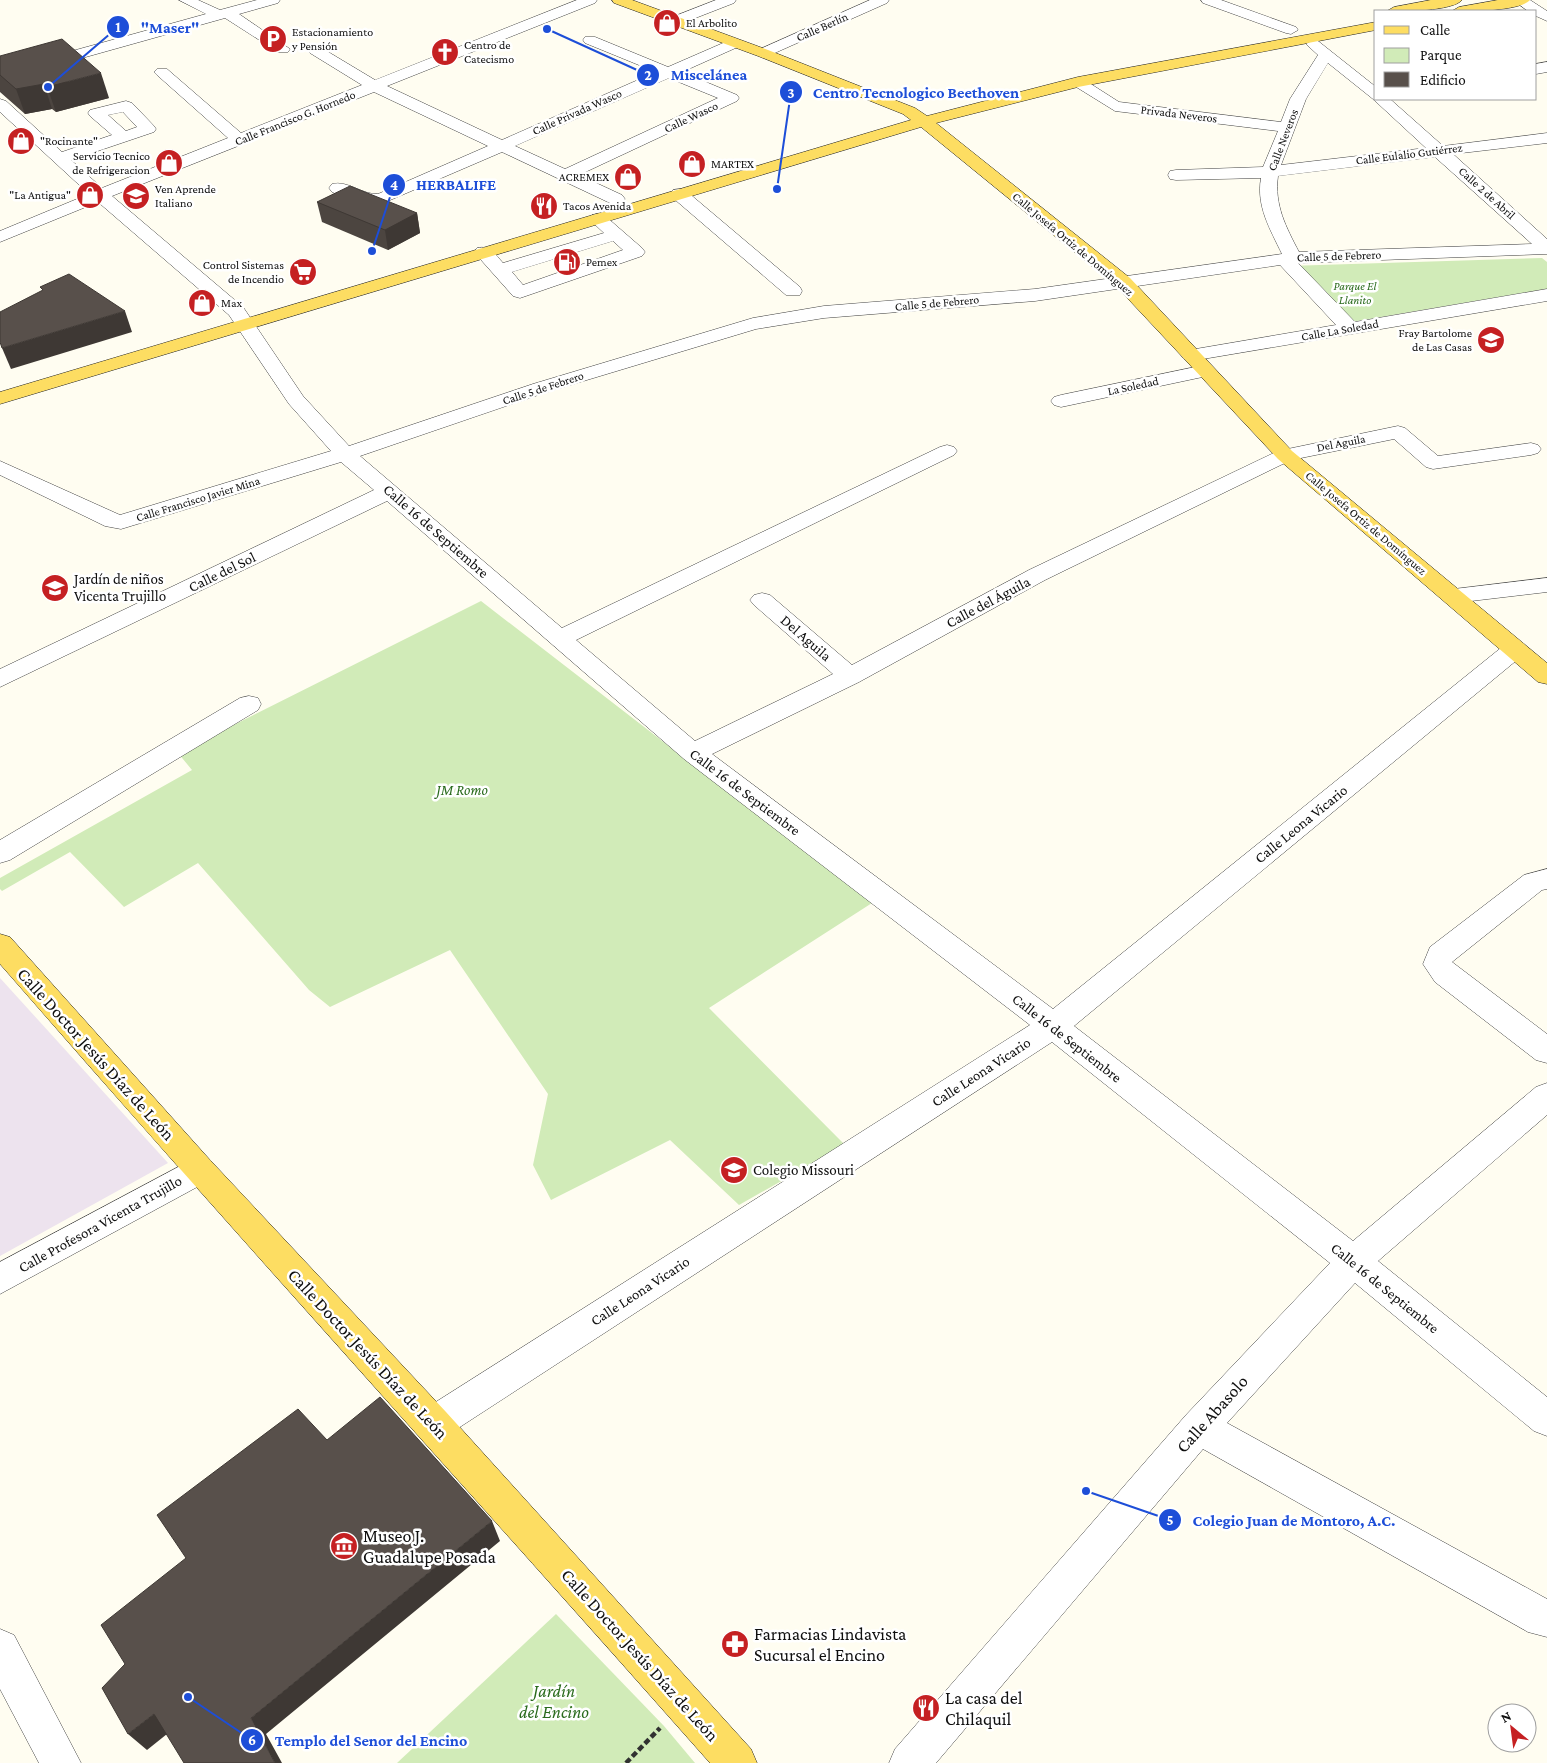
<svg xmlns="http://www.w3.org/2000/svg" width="1547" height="1763" viewBox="0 0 1547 1763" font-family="'Crimson Pro',serif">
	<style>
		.industrial { fill: #ede3ee }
		.green { fill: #d1ebb8 }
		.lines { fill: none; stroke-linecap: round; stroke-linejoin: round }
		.minor-casing { stroke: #424242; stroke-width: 1 }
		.major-casing { stroke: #202020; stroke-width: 1 }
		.path { stroke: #313131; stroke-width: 4.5; stroke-dasharray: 6 3; stroke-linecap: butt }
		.minor { fill: #fff; fill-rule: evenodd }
		.major { fill: #fddd62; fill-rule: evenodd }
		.wall { fill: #4c4540 }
		.shaded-wall { fill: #3e3834 }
		.building { fill: #58504b; stroke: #3e3834 }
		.labels { text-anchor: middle; stroke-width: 5; stroke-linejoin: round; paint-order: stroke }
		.far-poi-label { font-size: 12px; fill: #0f0f0f; stroke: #fff; text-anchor: start }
		.far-street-label { font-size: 12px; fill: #0f0f0f; stroke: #fff }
		.far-park-label { font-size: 12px; font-style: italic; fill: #296a1c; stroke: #fff }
		.street-label { font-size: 15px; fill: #0f0f0f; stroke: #fff }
		.poi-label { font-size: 15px; fill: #0f0f0f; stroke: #fff; text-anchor: start }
		.park-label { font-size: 15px; font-style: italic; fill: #296a1c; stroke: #fff }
		.near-street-label { font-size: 18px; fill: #0f0f0f; stroke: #fff }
		.near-poi-label { font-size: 18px; fill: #0f0f0f; stroke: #fff; text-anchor: start }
		.near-park-label { font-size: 18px; font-style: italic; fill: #296a1c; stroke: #fff }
		.leader { fill: none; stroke: #1d4ed8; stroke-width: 2 }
		.callout-dot { fill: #1d4ed8; stroke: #fff; stroke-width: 2 }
		.mark-label { font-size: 15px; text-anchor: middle; font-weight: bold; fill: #fff }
		.callout-label { font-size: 16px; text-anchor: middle; font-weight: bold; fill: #1d4ed8; stroke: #fff; stroke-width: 5; stroke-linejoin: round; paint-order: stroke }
	</style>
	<rect width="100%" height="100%" fill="#fffdf1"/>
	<path class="industrial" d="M0,978L168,1163L0,1256Z"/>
	<g class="green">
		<path d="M1542,258L1547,262V289L1345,323L1288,266Z"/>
		<path d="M481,601L872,903L709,1008L845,1145L739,1205L670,1140L551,1200L533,1165L548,1094L450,950L330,1007L309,990L198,863L124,907L70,852L2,891L0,889V878L192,770L178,753Z"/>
		<path d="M556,1614L664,1726L695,1763H397Z"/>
	</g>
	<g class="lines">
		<g class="minor-casing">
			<g id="minor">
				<path d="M179,0H198L220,10L257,0H280L278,3L239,14L290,49L288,52H278L225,18L0,81V71L206,14Z"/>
				<path d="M577,0H597L595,3L387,86L502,140L656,72L585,43L583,40L585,37H595L668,67L730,40H740L742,43L740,46L682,72L737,95L739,98L737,101L579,175L622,195L625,199L622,203H610L502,152L381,204H362L332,192L329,188L332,184C348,180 362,195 378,194L488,146L374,92L112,196L243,307L303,396L349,446L533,384L753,318L824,306L1035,289L1282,254C1270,229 1256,206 1261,178L1176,180L1170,179L1168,175L1170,171L1176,170L1263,167L1278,131L1115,111L1073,85L1070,82L1073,79H1083L1119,102L1281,122L1290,99L1318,55L1306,44L1313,40L1318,41L1376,87V99H1390L1443,146L1547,133V143L1453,154L1547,239V254L1298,263L1355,322L1547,289V301L1191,361L1184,359L1181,355L1184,351L1336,325L1280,265L1035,301L824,318L756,329L547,392L360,456L562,628L940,447L947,445L954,447L957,451L954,455L576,640L695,741L833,674L754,605L750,600L754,595L762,593L770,595L852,665L1029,570L1278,451L1398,426L1405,428L1438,456L1531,443L1538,445L1541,449L1538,453L1531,455L1433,469L1426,467L1394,439L1291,460L1045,580L859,682L712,754L1053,1009L1507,643L1515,641L1523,643L1527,649L1523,655L1074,1026L1353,1241L1536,1087L1547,1083V1115L1378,1261L1547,1397V1436L1534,1431L1355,1283L1227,1423L1547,1599V1637L1528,1632L1203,1449L936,1763H889L895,1749L1186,1415L1330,1263L1052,1042L446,1436L433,1441L420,1436L415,1424L420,1412L1030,1025L684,759L387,501L0,687V669L374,490L341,462L121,529L105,526L0,475V461L120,515L331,451L289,404L229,315L98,202L0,242V231L89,194L0,112V99L6,101L62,152L112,135L90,116L88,113L90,110L126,101L132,103L154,126L156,129L154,132L71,160L102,188L228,138L157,75L154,72L157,69H167L241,133L362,85L310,53L308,50L310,47H320L375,80ZM1328,63L1373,99L1426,148L1281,165L1306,99ZM669,78L718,98L565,169L515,146ZM123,112L137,127L126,131L108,115ZM1435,157L1532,244L1299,252C1286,227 1274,205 1278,176Z"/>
				<path d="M716,0H736L734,3L680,24H670L668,21L670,18Z"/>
				<path d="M870,0H889L887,3L768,56L763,57L756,53L758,50Z"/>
				<path d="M1201,0H1221L1296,27L1298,30L1291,34L1286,33L1203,3Z"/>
				<path d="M1513,0H1530L1547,11V21L1536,16V11H1528Z"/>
				<path d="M1547,62V72L1536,74V64Z"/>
				<path d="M679,189L685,190L800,287L802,291L800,295H786L673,198L670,194L673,190Z"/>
				<path d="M598,214L604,215L642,248L645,252L642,256L520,298L513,296L474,252L477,248C490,245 495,254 503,263L604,233L589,219L592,215ZM613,241L623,250L523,285L512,272Z"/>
				<path d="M1205,365L1212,367L1215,371L1212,375L1061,407L1054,405L1051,401L1054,397L1061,395Z"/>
				<path d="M1547,578V592L1454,603L1446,601L1442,596L1446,591L1454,589Z"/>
				<path d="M249,696L258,698L261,704L258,710L10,860L0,863V840L240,698Z"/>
				<path d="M1547,869V889L1542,890L1452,962L1547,1034V1063L1536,1060L1435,982L1423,964L1430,947L1524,875Z"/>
				<path d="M199,1156L210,1160L215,1170L210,1180L0,1294V1262Z"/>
				<path d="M0,1629L14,1635L81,1763H39L0,1689Z"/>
			</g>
		</g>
		<g class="major-casing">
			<g id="major">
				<path d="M612,0H632L768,50L915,108L927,116L1078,77L1376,22V30L1078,87L936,123L1130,278L1292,451L1547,663V684L1538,682L1278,459L1116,286L921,127L0,404V392L911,120L903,114L758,56L614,3Z"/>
				<path d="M1431,0H1462C1453,11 1401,12 1387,11L1394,7Z"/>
				<path d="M1498,0H1530C1521,11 1466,12 1452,11L1459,7Z"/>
				<path d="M0,934L10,937L210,1160L446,1412L751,1749L757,1763H710C474,1496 234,1233 0,964Z"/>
			</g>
		</g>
		<path class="path" d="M626,1763L660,1728"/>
		<use href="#minor" class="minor"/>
		<use href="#major" class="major"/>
	</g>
	<g class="wall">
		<path d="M0,56L109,98L56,112L52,109L25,114L0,92Z"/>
		<path d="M317,202L417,213L420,233L388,250L322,222Z"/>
	</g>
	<g class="shaded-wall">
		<path d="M101,73L109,98L56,112L47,87Z"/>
		<path d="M44,84L52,109L25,114L16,89Z"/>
		<path d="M417,213L420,233L388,250L385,230Z"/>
		<path d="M125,311L132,332L11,369L2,348Z"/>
		<path d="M492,1521L500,1541L266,1734L282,1763H275L251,1718Z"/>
		<path d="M154,1714L172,1730L147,1750L128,1734Z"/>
	</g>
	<g class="building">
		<path d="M62,39L101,73L47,87L44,84L16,89L0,75V56Z"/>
		<path d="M350,186L417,213L385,230L317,202Z"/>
		<path d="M69,274L125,311L2,348L0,342V312L43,290L40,287Z"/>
		<path d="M380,1397L492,1521L251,1718L275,1763H184L154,1714L128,1734L102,1688L125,1664L101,1625L186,1558L157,1515L298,1409L327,1440Z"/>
	</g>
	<defs>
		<g id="shop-disc" transform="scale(1.4375)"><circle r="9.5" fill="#c52022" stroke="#fff"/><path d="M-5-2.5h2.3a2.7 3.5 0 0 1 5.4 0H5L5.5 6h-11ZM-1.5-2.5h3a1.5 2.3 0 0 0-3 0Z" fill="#fff"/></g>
		<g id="parking-disc" transform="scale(1.4375)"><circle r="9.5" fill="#c52022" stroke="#fff"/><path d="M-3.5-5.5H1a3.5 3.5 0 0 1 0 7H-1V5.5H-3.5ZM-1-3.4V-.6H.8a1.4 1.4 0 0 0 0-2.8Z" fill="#fff"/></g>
		<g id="church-disc" transform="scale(1.4375)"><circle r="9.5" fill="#c52022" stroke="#fff"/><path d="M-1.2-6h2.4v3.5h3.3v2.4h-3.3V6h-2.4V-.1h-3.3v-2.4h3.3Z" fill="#fff"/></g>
		<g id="school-disc" transform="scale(1.4375)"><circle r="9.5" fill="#c52022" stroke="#fff"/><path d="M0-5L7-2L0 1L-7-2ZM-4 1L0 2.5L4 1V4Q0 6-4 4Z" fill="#fff"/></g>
		<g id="restaurant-disc" transform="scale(1.4375)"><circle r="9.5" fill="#c52022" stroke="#fff"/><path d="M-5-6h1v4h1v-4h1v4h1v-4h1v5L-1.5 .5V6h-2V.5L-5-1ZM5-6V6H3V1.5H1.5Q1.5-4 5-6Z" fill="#fff"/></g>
		<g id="fuel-disc" transform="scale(1.4375)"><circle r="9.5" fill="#c52022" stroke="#fff"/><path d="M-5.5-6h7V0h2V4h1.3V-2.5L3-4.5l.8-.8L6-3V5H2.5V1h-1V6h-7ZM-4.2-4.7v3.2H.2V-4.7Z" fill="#fff"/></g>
		<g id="supermarket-disc" transform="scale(1.4375)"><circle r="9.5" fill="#c52022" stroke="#fff"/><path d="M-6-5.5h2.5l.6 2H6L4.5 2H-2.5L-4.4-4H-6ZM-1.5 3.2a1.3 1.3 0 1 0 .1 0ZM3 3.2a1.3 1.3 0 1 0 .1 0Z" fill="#fff"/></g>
		<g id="museum-disc" transform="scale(1.4375)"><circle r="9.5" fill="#c52022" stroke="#fff"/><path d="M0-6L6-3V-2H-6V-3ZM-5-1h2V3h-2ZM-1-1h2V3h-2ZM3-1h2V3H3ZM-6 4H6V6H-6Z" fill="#fff"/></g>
		<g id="pharmacy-disc" transform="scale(1.4375)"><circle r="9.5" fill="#c52022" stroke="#fff"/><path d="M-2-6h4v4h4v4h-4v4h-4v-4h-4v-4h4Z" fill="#fff"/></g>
	</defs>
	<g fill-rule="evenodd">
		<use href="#shop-disc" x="667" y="23"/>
		<use href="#parking-disc" x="273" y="39"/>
		<use href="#church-disc" x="445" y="52"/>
		<use href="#shop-disc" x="21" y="141"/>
		<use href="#shop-disc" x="169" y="163"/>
		<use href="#shop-disc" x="692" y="164"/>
		<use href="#shop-disc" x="628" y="177"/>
		<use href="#shop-disc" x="90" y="195"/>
		<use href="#school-disc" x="136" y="196"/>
		<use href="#restaurant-disc" x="544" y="206"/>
		<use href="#fuel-disc" x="567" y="262"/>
		<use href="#supermarket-disc" x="303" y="272"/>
		<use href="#shop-disc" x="202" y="303"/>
		<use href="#school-disc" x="1491" y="340"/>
		<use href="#school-disc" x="55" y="588"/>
		<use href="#school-disc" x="734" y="1170"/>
		<use href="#museum-disc" x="344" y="1546"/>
		<use href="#pharmacy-disc" x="735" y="1644"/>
		<use href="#restaurant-disc" x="926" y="1708"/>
	</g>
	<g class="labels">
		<g class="far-poi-label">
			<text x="686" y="27">El Arbolito</text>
			<text x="292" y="36">Estacionamiento<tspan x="292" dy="14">y Pensión</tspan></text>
			<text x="464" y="49">Centro de<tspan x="464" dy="14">Catecismo</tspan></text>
			<text x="40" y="145">"Rocinante"</text>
			<text x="150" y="160" text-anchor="end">Servicio Tecnico<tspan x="150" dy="14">de Refrigeracion</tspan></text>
			<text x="711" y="168">MARTEX</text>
			<text x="609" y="181" text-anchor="end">ACREMEX</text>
			<text x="155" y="193">Ven Aprende<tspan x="155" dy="14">Italiano</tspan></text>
			<text x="71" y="199" text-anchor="end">"La Antigua"</text>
			<text x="563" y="210">Tacos Avenida</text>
			<text x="586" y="266">Pemex</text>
			<text x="284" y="269" text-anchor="end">Control Sistemas<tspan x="284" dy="14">de Incendio</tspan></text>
			<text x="221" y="307">Max</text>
			<text x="1472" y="337" text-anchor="end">Fray Bartolome<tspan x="1472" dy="14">de Las Casas</tspan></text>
		</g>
		<g class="far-street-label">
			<text transform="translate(822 27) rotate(-24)" y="4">Calle Berlín</text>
			<text transform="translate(577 112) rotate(-24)" y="4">Calle Privada Wasco</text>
			<text transform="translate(1179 114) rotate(7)" y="4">Privada Neveros</text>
			<text transform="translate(691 117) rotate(-25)" y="4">Calle Wasco</text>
			<text transform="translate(295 118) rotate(-22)" y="4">Calle Francisco G. Hornedo</text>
			<text transform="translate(1283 140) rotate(-69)" y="4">Calle Neveros</text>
			<text transform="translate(1409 154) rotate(-7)" y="4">Calle Eulalio Gutiérrez</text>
			<text transform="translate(1487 193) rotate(42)" y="4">Calle 2 de Abril</text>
			<text transform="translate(1073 244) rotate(40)" y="4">Calle Josefa Ortiz de Domínguez</text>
			<text transform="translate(1339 256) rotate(-2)" y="4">Calle 5 de Febrero</text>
			<text transform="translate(937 303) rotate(-5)" y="4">Calle 5 de Febrero</text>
			<text transform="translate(1340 330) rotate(-10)" y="4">Calle La Soledad</text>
			<text transform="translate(1133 386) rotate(-12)" y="4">La Soledad</text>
			<text transform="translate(543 388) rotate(-18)" y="4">Calle 5 de Febrero</text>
			<text transform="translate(1341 443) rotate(-11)" y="4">Del Aguila</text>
			<text transform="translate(198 499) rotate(-17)" y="4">Calle Francisco Javier Mina</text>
			<text transform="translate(1366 523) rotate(40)" y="4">Calle Josefa Ortiz de Domínguez</text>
		</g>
		<g class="far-park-label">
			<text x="1355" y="290">Parque El<tspan x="1355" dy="14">Llanito</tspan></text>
		</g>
		<g class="street-label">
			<text transform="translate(436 531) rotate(41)" y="5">Calle 16 de Septiembre</text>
			<text transform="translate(222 572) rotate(-26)" y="5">Calle del Sol</text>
			<text transform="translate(988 602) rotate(-28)" y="5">Calle del Águila</text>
			<text transform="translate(806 638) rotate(41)" y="5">Del Aguila</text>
			<text transform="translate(745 792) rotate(37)" y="5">Calle 16 de Septiembre</text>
			<text transform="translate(1301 824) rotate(-39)" y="5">Calle Leona Vicario</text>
			<text transform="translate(1067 1038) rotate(38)" y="5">Calle 16 de Septiembre</text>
			<text transform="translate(981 1072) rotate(-33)" y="5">Calle Leona Vicario</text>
			<text transform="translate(100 1224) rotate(-29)" y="5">Calle Profesora Vicenta Trujillo</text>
			<text transform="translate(1385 1288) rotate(39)" y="5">Calle 16 de Septiembre</text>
			<text transform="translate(640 1291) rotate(-33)" y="5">Calle Leona Vicario</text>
		</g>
		<g class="poi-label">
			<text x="74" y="584">Jardín de niños<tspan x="74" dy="17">Vicenta Trujillo</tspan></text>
			<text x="753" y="1175">Colegio Missouri</text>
		</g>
		<g class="park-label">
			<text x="462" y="795">JM Romo</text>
		</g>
		<g class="near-street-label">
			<text transform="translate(96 1054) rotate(48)" y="6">Calle Doctor Jesús Díaz de León</text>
			<text transform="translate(368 1354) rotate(47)" y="6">Calle Doctor Jesús Díaz de León</text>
			<text transform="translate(1212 1414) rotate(-48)" y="6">Calle Abasolo</text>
			<text transform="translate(640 1655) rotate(48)" y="6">Calle Doctor Jesús Díaz de León</text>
		</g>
		<g class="near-poi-label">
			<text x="363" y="1542">Museo J.<tspan x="363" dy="21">Guadalupe Posada</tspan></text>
			<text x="754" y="1640">Farmacias Lindavista<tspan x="754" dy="21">Sucursal el Encino</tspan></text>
			<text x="945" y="1704">La casa del<tspan x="945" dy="21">Chilaquil</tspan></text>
		</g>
		<g class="near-park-label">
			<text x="554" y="1697">Jardín<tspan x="554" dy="21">del Encino</tspan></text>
		</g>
	</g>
	<path class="leader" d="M48 87L118 27M547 29L648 75M777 189L791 92M372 251L394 185M1086 1491L1170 1520M188 1697L252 1740"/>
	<g class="callout-dot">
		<circle cx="48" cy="87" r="5"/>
		<circle cx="547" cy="29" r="5"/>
		<circle cx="777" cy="189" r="5"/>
		<circle cx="372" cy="251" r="5"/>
		<circle cx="1086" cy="1491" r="5"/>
		<circle cx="188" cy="1697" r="5"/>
		<circle cx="118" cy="27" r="12"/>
		<circle cx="648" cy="75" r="12"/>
		<circle cx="791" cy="92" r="12"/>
		<circle cx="394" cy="185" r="12"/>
		<circle cx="1170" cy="1520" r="12"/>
		<circle cx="252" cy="1740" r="12"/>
	</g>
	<g class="mark-label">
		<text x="118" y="32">1</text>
		<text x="648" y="80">2</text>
		<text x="791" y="98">3</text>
		<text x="394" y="190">4</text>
		<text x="1170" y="1525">5</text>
		<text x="252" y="1745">6</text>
	</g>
	<g class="callout-label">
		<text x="170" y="33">"Maser"</text>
		<text x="709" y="80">Miscelánea</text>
		<text x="916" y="98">Centro Tecnologico Beethoven</text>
		<text x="456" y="190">HERBALIFE</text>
		<text x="1294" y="1526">Colegio Juan de Montoro, A.C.</text>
		<text x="371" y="1746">Templo del Senor del Encino</text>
	</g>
	<rect x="1374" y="10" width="162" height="90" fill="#ffffff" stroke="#9f9f9f"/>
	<rect x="1384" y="26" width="25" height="8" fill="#fddd62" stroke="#9f9f9f"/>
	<text x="1420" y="35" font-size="15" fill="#0f0f0f">Calle</text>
	<rect x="1384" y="48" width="25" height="15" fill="#d1ebb8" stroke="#9f9f9f"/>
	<text x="1420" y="60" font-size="15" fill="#0f0f0f">Parque</text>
	<rect x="1384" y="72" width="25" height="15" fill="#58504b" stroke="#9f9f9f"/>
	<text x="1420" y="85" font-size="15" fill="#0f0f0f">Edificio</text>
	<g transform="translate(1512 1728) rotate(331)"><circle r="24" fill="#ffffff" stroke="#9f9f9f"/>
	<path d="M0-4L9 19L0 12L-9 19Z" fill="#c52022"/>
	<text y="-8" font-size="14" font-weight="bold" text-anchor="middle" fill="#0f0f0f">N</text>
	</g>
</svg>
